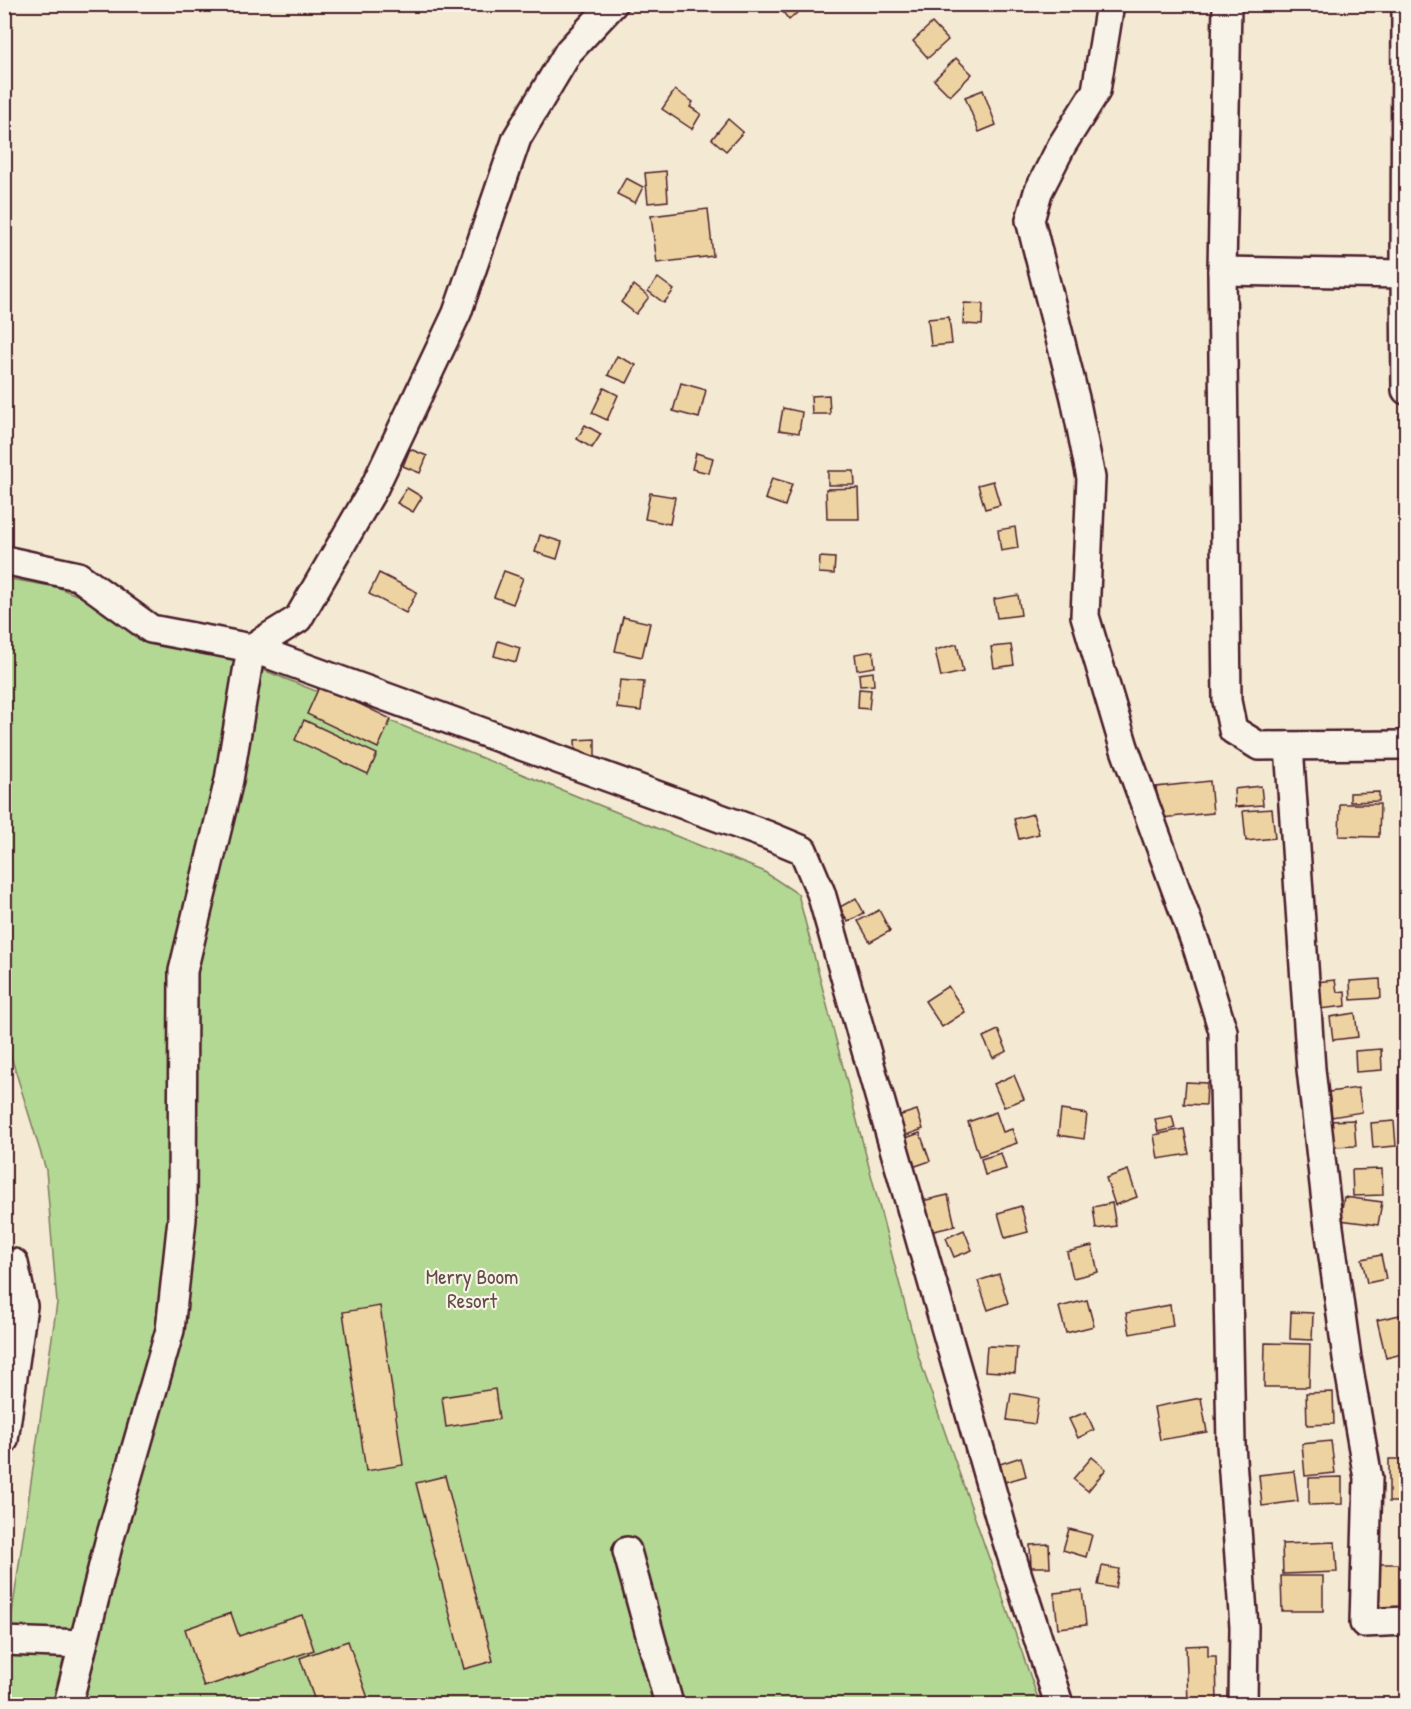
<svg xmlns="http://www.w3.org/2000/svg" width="1411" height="1709" viewBox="0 0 1411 1709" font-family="'Patrick Hand',sans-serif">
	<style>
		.green { fill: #b3d893; stroke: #7e7c5f; stroke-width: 1.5 }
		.building { fill: #eed3a2; stroke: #4a1f2b; stroke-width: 1.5 }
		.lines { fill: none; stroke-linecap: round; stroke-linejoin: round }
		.minor-casing { stroke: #4a1f2b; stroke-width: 32 }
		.minor { stroke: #f7f3e8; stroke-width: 27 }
		.labels { text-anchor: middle; stroke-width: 4.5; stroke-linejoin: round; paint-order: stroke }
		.park-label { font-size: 21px; fill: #644d45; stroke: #f7f3e8 }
	</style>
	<rect width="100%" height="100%" fill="#f4e9d3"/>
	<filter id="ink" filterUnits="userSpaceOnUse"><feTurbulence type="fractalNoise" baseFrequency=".0167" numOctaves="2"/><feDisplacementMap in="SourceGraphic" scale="12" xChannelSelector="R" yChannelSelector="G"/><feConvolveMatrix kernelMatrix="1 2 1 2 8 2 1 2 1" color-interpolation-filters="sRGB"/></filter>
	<g filter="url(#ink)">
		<path class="green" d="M4,578L57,587L763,871L798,894L918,1355L1040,1704H5V1661L57,1303L46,1170L5,1037Z"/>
		<g class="building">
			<path d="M777,4H807L789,20Z"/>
			<path d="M932,23L948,40L928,58L913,41Z"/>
			<path d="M956,58L972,74L950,96L934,80Z"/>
			<path d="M675,90L693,102L690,107L701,114L692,129L662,109Z"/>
			<path d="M983,90L996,125L979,132L965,97Z"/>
			<path d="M728,119L743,132L726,151L712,139Z"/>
			<path d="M666,171L668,201L648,203L645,173Z"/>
			<path d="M626,178L643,187L635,203L617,194Z"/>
			<path d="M708,209L713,256L657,263L651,216Z"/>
			<path d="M658,278L674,290L664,303L648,291Z"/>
			<path d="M634,285L649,297L636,314L621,302Z"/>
			<path d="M964,303L983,304L982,325L963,324Z"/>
			<path d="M949,317L952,344L931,346L928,319Z"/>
			<path d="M617,356L636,365L627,383L608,375Z"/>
			<path d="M681,383L706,390L699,418L673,411Z"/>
			<path d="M604,388L618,395L607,420L592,413Z"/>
			<path d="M829,395L830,414H812L811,396Z"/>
			<path d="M783,408L802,412L799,433L779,430Z"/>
			<path d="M585,425L601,434L592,448L577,439Z"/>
			<path d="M410,449L427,456L420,473L403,466Z"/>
			<path d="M696,453L713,458L709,473L692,469Z"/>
			<path d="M828,471H854L855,485H828Z"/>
			<path d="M772,478L792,484L785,506L765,499Z"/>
			<path d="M993,481L1000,505L985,509L978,485Z"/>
			<path d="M407,488L422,497L413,512L397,503Z"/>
			<path d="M858,488L859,519H827L826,489Z"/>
			<path d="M650,493L675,497L670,524L645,519Z"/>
			<path d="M1015,527L1018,548L1001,551L998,530Z"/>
			<path d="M540,535L562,542L557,559L535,552Z"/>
			<path d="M820,557L835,558L834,574L819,573Z"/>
			<path d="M504,571L523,578L513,604L494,597Z"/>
			<path d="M379,573L417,592L406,613L369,594Z"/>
			<path d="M1018,595L1021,615L997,618L994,599Z"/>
			<path d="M623,617L650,623L642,657L615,651Z"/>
			<path d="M498,641L520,648L516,662L494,656Z"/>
			<path d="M957,644L963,672L941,677L935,650Z"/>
			<path d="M1011,645L1014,665L994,668L991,647Z"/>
			<path d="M873,651L875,667L857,670L855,654Z"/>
			<path d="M873,672L874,685L860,686L859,674Z"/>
			<path d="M620,680L644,682L641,711L617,708Z"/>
			<path d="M320,685L391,719L378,748L307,714Z"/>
			<path d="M859,689L871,690L869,709L858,708Z"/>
			<path d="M304,720L377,754L368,774L295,740Z"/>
			<path d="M595,739V759H576L575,740Z"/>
			<path d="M1210,781L1213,813L1160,818L1156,787Z"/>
			<path d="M1261,786L1263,805L1235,807L1234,789Z"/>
			<path d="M1379,792V801L1350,802V793Z"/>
			<path d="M1340,804H1380L1379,837L1339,836Z"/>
			<path d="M1272,809L1275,838L1246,841L1243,811Z"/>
			<path d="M1033,814L1039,834L1019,839L1014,819Z"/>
			<path d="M856,898L864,913L848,922L840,907Z"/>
			<path d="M879,910L890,931L870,942L858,921Z"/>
			<path d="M1380,979L1381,998L1351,1000L1350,981Z"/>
			<path d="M1335,980L1337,992L1345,991L1346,1006L1319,1009L1315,982Z"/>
			<path d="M948,986L965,1012L942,1027L925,1001Z"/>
			<path d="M1355,1013L1358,1037L1333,1040L1330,1017Z"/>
			<path d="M998,1030L1007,1051L993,1058L983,1037Z"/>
			<path d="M1381,1049L1382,1070L1356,1072L1355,1051Z"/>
			<path d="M1014,1075L1024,1099L1004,1107L994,1084Z"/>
			<path d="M1186,1082L1207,1083L1206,1105L1184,1104Z"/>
			<path d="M1358,1088L1362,1112L1332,1117L1329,1092Z"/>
			<path d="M917,1110L923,1129L901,1137L895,1117Z"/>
			<path d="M1061,1110L1087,1114L1084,1139L1058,1135Z"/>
			<path d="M996,1112L1003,1132L1012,1129L1017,1143L979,1156L968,1122Z"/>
			<path d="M1172,1116L1175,1128L1158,1132L1155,1119Z"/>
			<path d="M1354,1120L1356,1146L1331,1147L1329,1121Z"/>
			<path d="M1394,1121L1396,1146L1373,1148L1371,1123Z"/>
			<path d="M1184,1129L1189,1154L1158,1159L1154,1135Z"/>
			<path d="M920,1133L930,1161L907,1169L897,1141Z"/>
			<path d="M1001,1153L1006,1169L985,1175L981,1159Z"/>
			<path d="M1382,1169L1383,1195L1353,1196L1352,1170Z"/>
			<path d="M1128,1170L1137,1197L1115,1205L1106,1178Z"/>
			<path d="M948,1195L955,1226L930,1232L922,1201Z"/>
			<path d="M1344,1197L1382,1202L1378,1225L1340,1220Z"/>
			<path d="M1112,1203L1116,1226L1096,1229L1093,1207Z"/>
			<path d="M1021,1206L1028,1232L1005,1238L998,1213Z"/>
			<path d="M964,1230L972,1250L954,1257L946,1238Z"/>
			<path d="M1092,1246L1098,1272L1073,1278L1067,1252Z"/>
			<path d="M1381,1255L1386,1279L1367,1283L1362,1259Z"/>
			<path d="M999,1274L1008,1303L988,1310L978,1281Z"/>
			<path d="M1087,1300L1094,1326L1066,1333L1059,1307Z"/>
			<path d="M1170,1305L1173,1326L1130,1334L1126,1313Z"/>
			<path d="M380,1306L403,1465L366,1471L343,1312Z"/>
			<path d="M1291,1312L1313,1313L1312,1340L1290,1339Z"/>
			<path d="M1400,1315L1406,1343V1353L1386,1358L1377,1320Z"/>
			<path d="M1265,1343L1310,1344L1309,1387H1264Z"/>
			<path d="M987,1346L1017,1347L1015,1373L985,1371Z"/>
			<path d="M495,1389L499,1419L446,1427L442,1397Z"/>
			<path d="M1333,1392L1334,1424L1307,1425L1306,1393Z"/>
			<path d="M1011,1393L1039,1398L1035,1424L1007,1420Z"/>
			<path d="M1201,1398L1207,1432L1160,1440L1154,1407Z"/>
			<path d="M1086,1412L1094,1430L1078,1438L1069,1419Z"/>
			<path d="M1331,1441L1335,1473L1305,1476L1302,1444Z"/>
			<path d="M1021,1457L1026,1476L1005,1482L1000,1464Z"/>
			<path d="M1092,1457L1106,1469L1088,1491L1073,1479Z"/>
			<rect x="1389" y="1459" width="17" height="43"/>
			<path d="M1294,1471L1298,1501L1262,1506L1259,1475Z"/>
			<path d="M445,1476L493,1661L464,1669L416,1483Z"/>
			<path d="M1342,1477V1504L1309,1505V1478Z"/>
			<path d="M1069,1529L1092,1535L1086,1557L1063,1550Z"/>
			<path d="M1335,1542L1337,1572L1283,1574L1282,1544Z"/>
			<path d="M1049,1544L1050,1567H1031L1030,1545Z"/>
			<path d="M1376,1564H1406V1608L1376,1609Z"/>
			<path d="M1102,1566L1119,1569L1115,1588L1098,1585Z"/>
			<path d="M1281,1576H1323V1611H1282Z"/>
			<path d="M1082,1590L1086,1625L1058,1628L1054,1593Z"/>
			<path d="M231,1613L239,1636L302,1615L314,1650L204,1687L185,1629Z"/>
			<path d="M348,1641L370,1704H316L300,1658Z"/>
			<path d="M1208,1645V1656H1216L1217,1704H1188L1186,1646Z"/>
		</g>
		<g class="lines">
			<g class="minor-casing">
				<g id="minor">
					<path d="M1110,4L1096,91L1062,145L1038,192L1030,220L1075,398L1091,478L1085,616L1124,747L1198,950L1223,1031L1231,1445L1244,1627L1243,1704"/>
					<path d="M1227,4L1222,271L1227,701L1233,730L1259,746L1406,745"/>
					<path d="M1406,4L1405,274L1406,390"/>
					<path d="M1222,271L1406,274"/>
					<path d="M4,560L78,576L151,629L251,648L298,619L374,488L457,313L517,138L569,51L613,4"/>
					<path d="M1289,746L1311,1069L1328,1220L1347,1358L1368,1478L1364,1623L1406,1621"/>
					<path d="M4,1265L14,1263L23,1306L4,1440"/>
					<path d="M627,1551L669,1704"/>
					<path d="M4,1641L83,1644"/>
					<path d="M68,1704L110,1538L170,1330L182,1219L183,971L229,780L251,648L767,835L803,850L821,893L1002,1526L1059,1704"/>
				</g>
			</g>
			<use href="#minor" class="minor"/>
		</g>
	</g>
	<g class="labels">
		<g class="park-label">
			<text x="472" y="1284">Merry Boom<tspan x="472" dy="24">Resort</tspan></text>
		</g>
	</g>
	<rect width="1411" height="1709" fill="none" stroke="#f7f3e8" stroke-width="24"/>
	<rect x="12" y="12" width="1387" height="1685" fill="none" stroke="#4a1f2b" stroke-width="2" filter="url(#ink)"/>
</svg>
